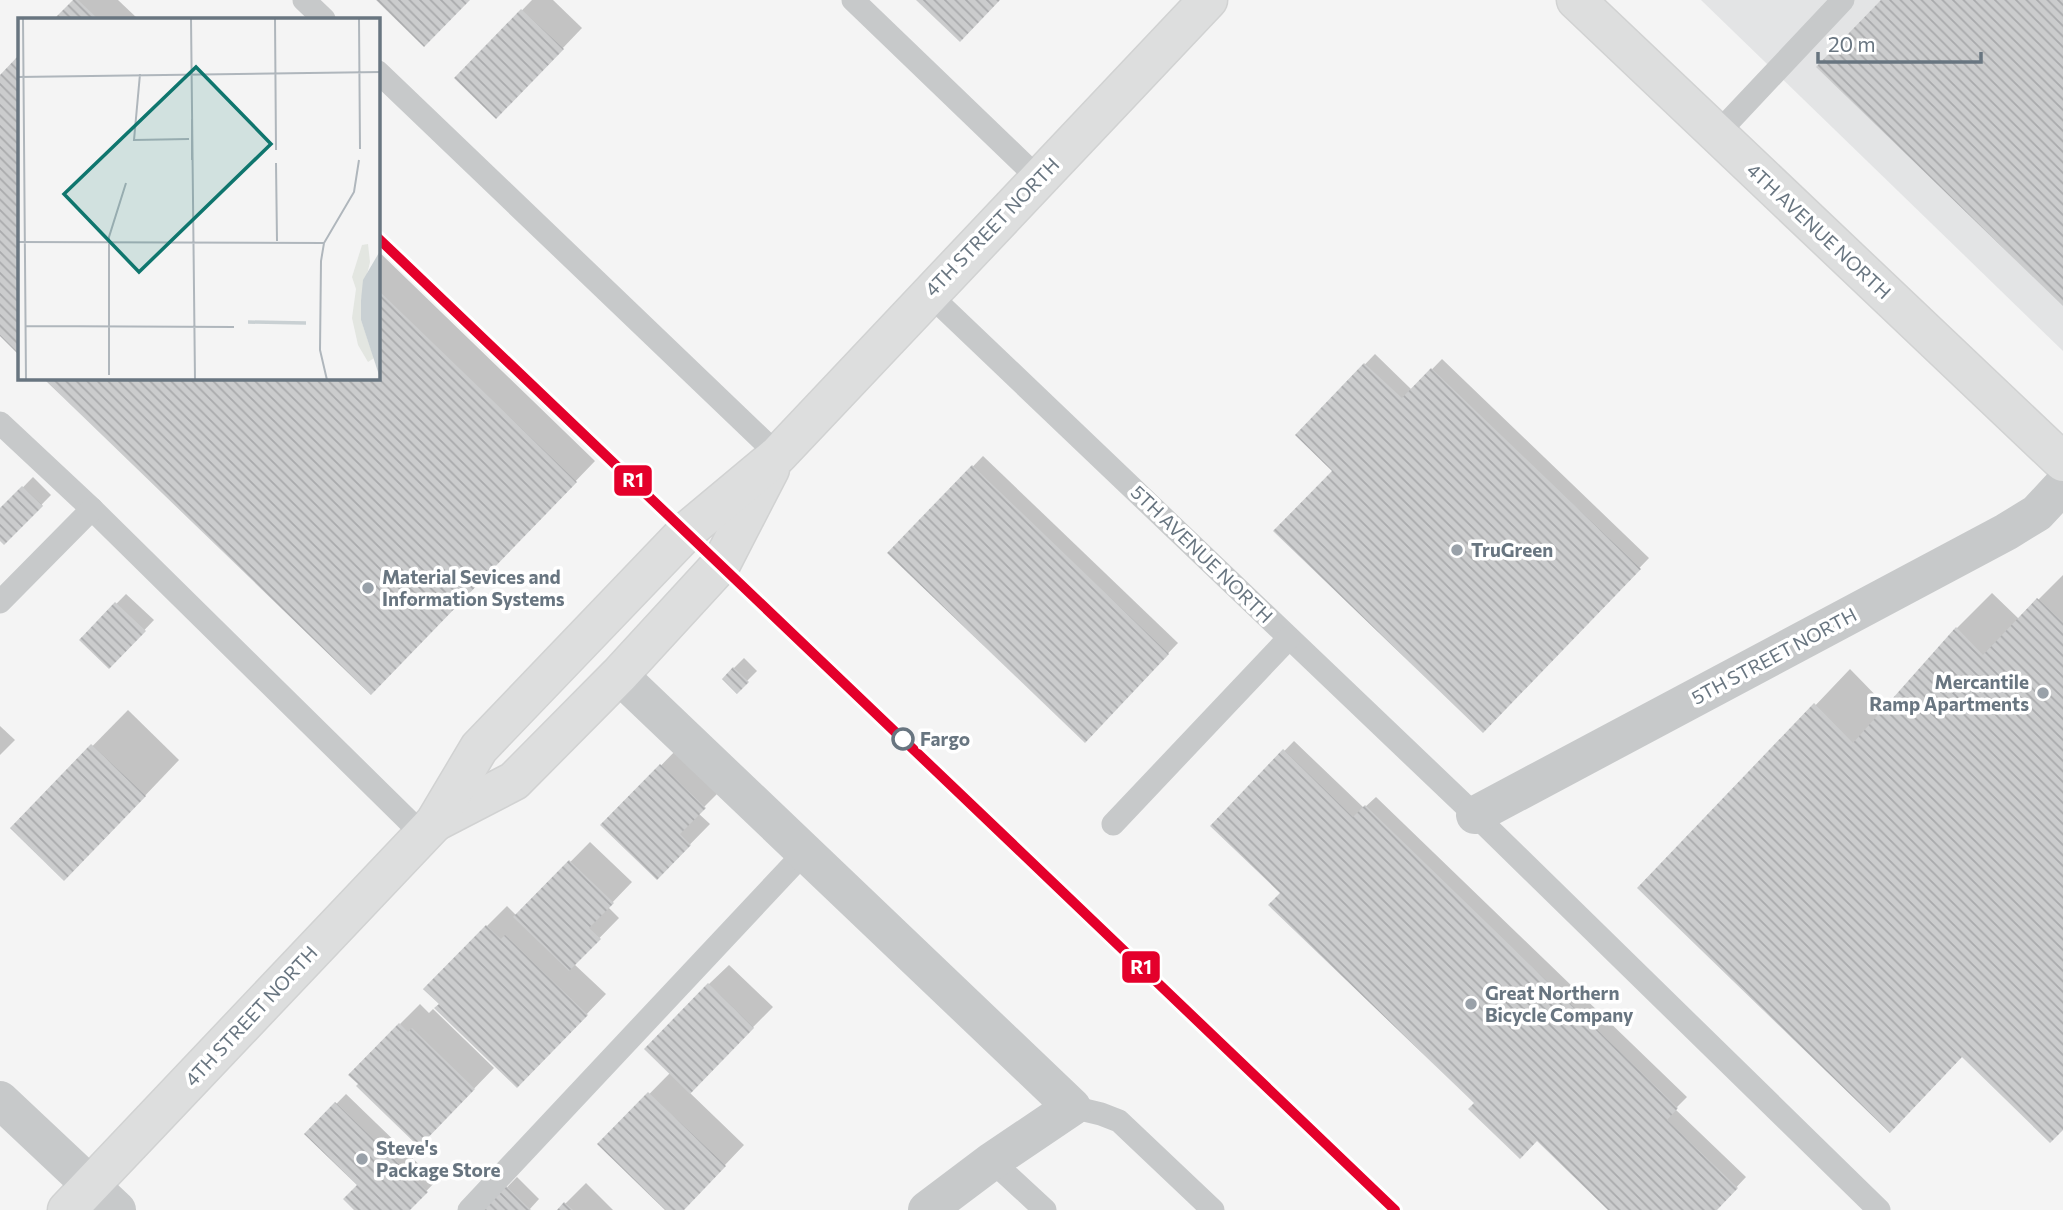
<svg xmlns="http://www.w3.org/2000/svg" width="2063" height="1210" viewBox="0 0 2063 1210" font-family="Commissioner,sans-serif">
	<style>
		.built { fill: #e3e4e5 }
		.shadow { fill: #0003 }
		.building { fill: url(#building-back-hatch) }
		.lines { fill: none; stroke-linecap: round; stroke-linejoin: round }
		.secondary-casing { stroke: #d1d2d2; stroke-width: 41 }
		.lane { stroke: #c7c9ca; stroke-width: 23 }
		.street { stroke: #c7c9ca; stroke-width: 38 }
		.secondary { stroke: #dddede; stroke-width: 38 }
		.rail-1-casing { stroke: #fff; stroke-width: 16 }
		.rail-1 { stroke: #e4002b; stroke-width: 10 }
		.poi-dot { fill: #99a1a9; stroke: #fff; stroke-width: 2.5 }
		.stop-dot { fill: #fff; stroke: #687580; stroke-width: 3.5 }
		.labels { text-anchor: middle; stroke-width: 7; stroke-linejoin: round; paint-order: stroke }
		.street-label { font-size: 19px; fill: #687580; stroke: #fff }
		.poi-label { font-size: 19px; font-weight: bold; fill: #687580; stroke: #fff; text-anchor: start }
		.stop-label { font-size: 19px; font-weight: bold; fill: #687580; stroke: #fff; text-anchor: start }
		.inset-river { fill: none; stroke: #c9d0d3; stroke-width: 3.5 }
		.inset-road { fill: none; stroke: #afb6bc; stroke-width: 2 }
		.view { fill: #0f766e; fill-opacity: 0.15; stroke: #0f766e; stroke-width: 3.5 }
		.inset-edge { fill: none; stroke: #687580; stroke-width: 3.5 }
		.line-badge { stroke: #fff; stroke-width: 2.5 }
		.badge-label { font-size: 19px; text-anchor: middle; font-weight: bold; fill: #fff }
	</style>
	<defs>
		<pattern id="building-back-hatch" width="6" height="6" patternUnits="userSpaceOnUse" patternTransform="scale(1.75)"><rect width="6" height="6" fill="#cbcccd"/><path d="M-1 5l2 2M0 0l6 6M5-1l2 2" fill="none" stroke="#a9aaac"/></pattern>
	</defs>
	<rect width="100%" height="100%" fill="#f4f4f4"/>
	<path class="built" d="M1701,0H2063V351Z"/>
	<g class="shadow">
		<path d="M75,0H118L138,19H56Z"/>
		<path d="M532,0H553L582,28L516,97L456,78Z"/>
		<path d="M19,58V352L0,334V78Z"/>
		<path d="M378,251L595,461L391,673L46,378H378Z"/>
		<path d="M1375,354L1412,390L1442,359L1649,558L1483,730L1334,471L1297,435Z"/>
		<path d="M983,456L1178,643L1085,740L890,553Z"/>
		<path d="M33,477L51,495L4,543L0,539V511Z"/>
		<path d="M2063,575V1128L1713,813L1850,669L1887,707L1957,628L1992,593L2019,619Z"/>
		<path d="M126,594L154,620L109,667L81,640Z"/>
		<path d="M744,658L757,671L737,691L724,678Z"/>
		<path d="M128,710L179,760L99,844L12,828Z"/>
		<path d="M0,726L15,740L0,755Z"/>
		<path d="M1294,741L1364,808L1376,797L1687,1097L1675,1109L1746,1177L1715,1210H1610L1537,1139L1477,1103L1282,893L1212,826Z"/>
		<path d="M681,745L724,787L698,813L710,824L657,878L603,825Z"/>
		<path d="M590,842L632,882L608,907L619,918L574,964L606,994L537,1066L487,926L507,906L517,916Z"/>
		<path d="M729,965L773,1007L689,1092L744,1145L682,1210H668L600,1144L670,1073L709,984Z"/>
		<path d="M420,1004L429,1013L433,1009L494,1068L439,1125L400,1024Z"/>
		<path d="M346,1094L436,1181L408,1210H357L359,1185L307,1134Z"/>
		<path d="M517,1177L539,1199L529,1210H485Z"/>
		<path d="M586,1183L613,1210H559Z"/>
	</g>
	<g class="building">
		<path d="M73,0H78L98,19H54Z"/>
		<path d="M376,0H470L424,47Z"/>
		<path d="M916,0H1000L960,42Z"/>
		<path d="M1881,0H2063V306L1816,67Z"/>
		<path d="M521,9L564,49L496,119L454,78Z"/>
		<path d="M19,55V355L0,336V75Z"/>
		<path d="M378,290L577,482L371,695L43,378H378Z"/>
		<path d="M1364,363L1402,398L1431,368L1641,569L1483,733L1273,531L1332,471L1295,435Z"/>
		<path d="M972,465L1169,654L1085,743L887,553Z"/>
		<path d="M22,486L43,506L4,545L0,541V508Z"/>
		<path d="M2037,598L2063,622V1130L2050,1143L1962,1057L1890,1133L1637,888L1814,703L1853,743L1956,627L1983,655Z"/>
		<path d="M115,602L146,631L109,669L79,640Z"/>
		<path d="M733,667L749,682L737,694L722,679Z"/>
		<path d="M91,744L146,796L64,881L10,828Z"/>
		<path d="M1283,749L1353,817L1365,805L1678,1108L1667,1120L1738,1188L1717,1210H1608L1537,1141L1520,1159L1468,1109L1474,1103L1268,905L1280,893L1210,826Z"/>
		<path d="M660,764L706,808L680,834L691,845L657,880L600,825Z"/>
		<path d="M569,860L614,903L589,928L601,939L569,971L513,917Z"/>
		<path d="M486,925L501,939L505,935L588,1015L517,1088L434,1008L439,1004L423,989Z"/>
		<path d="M708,983L754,1028L690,1094L644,1049Z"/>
		<path d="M399,1023L408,1032L412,1028L475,1089L419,1147L356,1086L358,1084L348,1075Z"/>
		<path d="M648,1092L726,1166L684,1210H665L597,1144Z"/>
		<path d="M335,1102L428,1192L410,1210H354L343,1199L357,1185L304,1134Z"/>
		<path d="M506,1186L531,1210H482Z"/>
		<path d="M564,1202L573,1210H557Z"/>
	</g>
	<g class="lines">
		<g class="secondary-casing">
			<g id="secondary">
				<path d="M1576,0L2063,462"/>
				<path d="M435,822L514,781L619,675L721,564L770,469"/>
				<path d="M67,1210L435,822L479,748L687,531L778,455L1208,0"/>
			</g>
		</g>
		<g class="lane">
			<path d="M304,0L324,19"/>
			<path d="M853,0L1038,178"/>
			<path d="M378,72L778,455"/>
			<path d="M1717,134L1843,0"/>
			<path d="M929,294L1475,815L1879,1210"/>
			<path d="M0,423L92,509L423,835"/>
			<path d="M0,602L92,509"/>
			<path d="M1113,824L1289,638"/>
			<path d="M1072,1107L1101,1114L1119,1121L1213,1210"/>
			<path d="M992,1161L1045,1210"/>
			<path d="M469,1210L805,852"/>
		</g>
		<g class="street">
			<path d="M619,675L1072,1107L992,1161L927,1210"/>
			<path d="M1475,815L2006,532L2037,513L2063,485"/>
			<path d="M0,1100L117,1210"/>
		</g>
		<use href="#secondary" class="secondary"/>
		<g class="rail-1-casing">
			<path id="rail-1" d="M378,238C718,561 1056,886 1395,1210"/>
		</g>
		<use href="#rail-1" class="rail-1"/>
	</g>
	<g class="poi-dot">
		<circle cx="1457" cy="550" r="7"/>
		<circle cx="368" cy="588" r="7"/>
		<circle cx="2043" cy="693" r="7"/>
		<circle cx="1471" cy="1004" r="7"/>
		<circle cx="362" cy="1159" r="7"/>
	</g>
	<circle class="stop-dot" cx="903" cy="739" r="10"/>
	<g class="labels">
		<g class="street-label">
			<text transform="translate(992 227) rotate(-46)" y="7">4TH STREET NORTH</text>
			<text transform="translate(1819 231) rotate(43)" y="7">4TH AVENUE NORTH</text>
			<text transform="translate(1202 554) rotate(44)" y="7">5TH AVENUE NORTH</text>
			<text transform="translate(1774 656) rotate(-28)" y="7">5TH STREET NORTH</text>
			<text transform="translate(251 1016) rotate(-47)" y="7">4TH STREET NORTH</text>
		</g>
		<g class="poi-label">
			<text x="1471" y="557">TruGreen</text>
			<text x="382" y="584">Material Sevices and<tspan x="382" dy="22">Information Systems</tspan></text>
			<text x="2029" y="689" text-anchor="end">Mercantile<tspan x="2029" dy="22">Ramp Apartments</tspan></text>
			<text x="1485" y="1000">Great Northern<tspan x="1485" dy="22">Bicycle Company</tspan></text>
			<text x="376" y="1155">Steve's<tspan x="376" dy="22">Package Store</tspan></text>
		</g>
		<g class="stop-label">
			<text x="920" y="746">Fargo</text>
		</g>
	</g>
	<g transform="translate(18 18)">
		<rect width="362" height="362" fill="#f4f4f4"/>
		<path d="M350,226L352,244L343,282V302L356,340L350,344L340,327L334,300L338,271L334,259L344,227Z" fill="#e3e6e1"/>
		<path d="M362,233V360L343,302V282L345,262Z" fill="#c9d0d3"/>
		<path class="inset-river" d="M230,304L288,305"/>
		<path class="inset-road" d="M5,0L8,362M173,0L177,362M257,0L258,132M341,0L342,131M122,56L116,122L171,121M0,59L363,54M174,142V101M258,145L259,223M0,224L306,225M8,308L216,309M91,357V219L108,165M309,362L302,332L303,243L306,225L336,174L341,142"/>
		<path class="view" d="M178,49L253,126L121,254L46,176Z"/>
		<rect width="362" height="362" class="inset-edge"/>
	</g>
	<g class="line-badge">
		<rect x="613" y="464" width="40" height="33" rx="7" fill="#e4002b"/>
		<rect x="1121" y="950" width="40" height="34" rx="7" fill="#e4002b"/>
	</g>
	<g class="badge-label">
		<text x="633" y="487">R1</text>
		<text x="1141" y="974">R1</text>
	</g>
	<path d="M1818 52v10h163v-10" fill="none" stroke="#687580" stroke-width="3.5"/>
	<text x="1828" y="52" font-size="21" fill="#687580" stroke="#ffffff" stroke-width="5" paint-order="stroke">20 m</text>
</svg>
